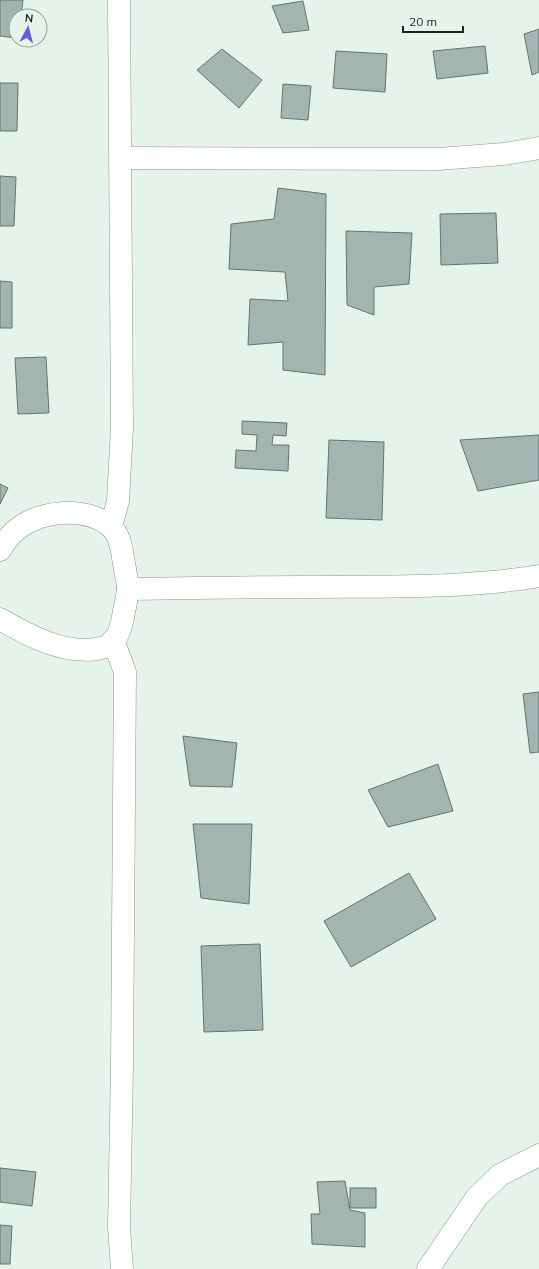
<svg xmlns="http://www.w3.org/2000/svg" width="539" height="1269" viewBox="0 0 539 1269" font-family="Mulish,sans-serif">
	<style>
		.building { fill: #a4b4b1; stroke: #647370 }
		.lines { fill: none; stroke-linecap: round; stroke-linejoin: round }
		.minor-casing { stroke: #8a978f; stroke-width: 23 }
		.minor { stroke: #fff; stroke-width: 22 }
	</style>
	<rect width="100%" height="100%" fill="#e5f3ea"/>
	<g class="building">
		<path d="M0,0H23L21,16H16V38L0,36Z"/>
		<path d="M303,1L309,30L283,33L272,6Z"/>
		<path d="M539,29V72L532,75L524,34Z"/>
		<path d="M485,46L488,73L437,79L433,51Z"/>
		<path d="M222,49L262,80L239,108L197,70Z"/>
		<path d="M336,51L387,54L385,92L333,88Z"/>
		<path d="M0,83H18L17,131H0Z"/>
		<path d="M283,84L311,86L308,120L281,118Z"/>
		<path d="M0,176L16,177L14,226H0Z"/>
		<path d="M278,188L326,194L325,375L283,370V342L248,345L250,299L288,301L285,272L229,269L231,224L274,219Z"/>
		<path d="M496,213L498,263L441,265L440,214Z"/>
		<path d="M346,231L412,233L409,284L374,287V315L347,305Z"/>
		<path d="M0,281L12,282V328H0Z"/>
		<path d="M46,357L49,413L18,414L15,358Z"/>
		<path d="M242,421L287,423L286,436L273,435L272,445H289L288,471L235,468L236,450L256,451L257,435L242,434Z"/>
		<path d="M539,435V480L478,491L460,440Z"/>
		<path d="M329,440L384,442L382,520L326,518Z"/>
		<path d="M0,484L8,488L0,504Z"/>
		<path d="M539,692V752L530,753L523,694Z"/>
		<path d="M183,736L237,743L232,787L190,786Z"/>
		<path d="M438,764L453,811L388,827L368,790Z"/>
		<path d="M193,824H252L249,904L201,898Z"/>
		<path d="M409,873L436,919L351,967L324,921Z"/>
		<path d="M260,944L263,1030L204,1032L201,946Z"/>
		<path d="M0,1168L36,1172L32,1206L0,1202Z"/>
		<path d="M345,1181L350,1210L365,1213V1247L312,1244L311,1214H320L317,1182Z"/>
		<rect x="350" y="1188" width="26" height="20"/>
		<path d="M0,1225L12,1226L10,1264H0Z"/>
	</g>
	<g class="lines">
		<g class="minor-casing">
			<g id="minor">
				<path d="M121,158L438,159L504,154L539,148"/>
				<path d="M111,527L118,501L122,428L119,0"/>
				<path d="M0,550C4,544 8,537 13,533C36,510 86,505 111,527C122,537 122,555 125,569C126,576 128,583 128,590C127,597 126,604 124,611C122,624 119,641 106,647C103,648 99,648 97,649C63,654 29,636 0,619"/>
				<path d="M128,589C186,588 245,587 303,587C382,586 461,589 539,576"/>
				<path d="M113,640L125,672L122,1065L119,1227L122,1269"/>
				<path d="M428,1269L477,1197L500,1175L539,1155"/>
			</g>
		</g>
		<use href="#minor" class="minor"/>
	</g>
	<g transform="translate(28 28) rotate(7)"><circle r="19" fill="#e5f3ea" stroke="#95a099"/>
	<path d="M0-3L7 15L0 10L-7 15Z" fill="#655ed8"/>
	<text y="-6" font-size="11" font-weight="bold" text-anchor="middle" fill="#1e2320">N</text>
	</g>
	<path d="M403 26v6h60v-6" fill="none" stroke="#1e2320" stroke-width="2"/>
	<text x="409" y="26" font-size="12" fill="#1e2320" stroke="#e5f3ea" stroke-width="3" paint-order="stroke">20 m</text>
</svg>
